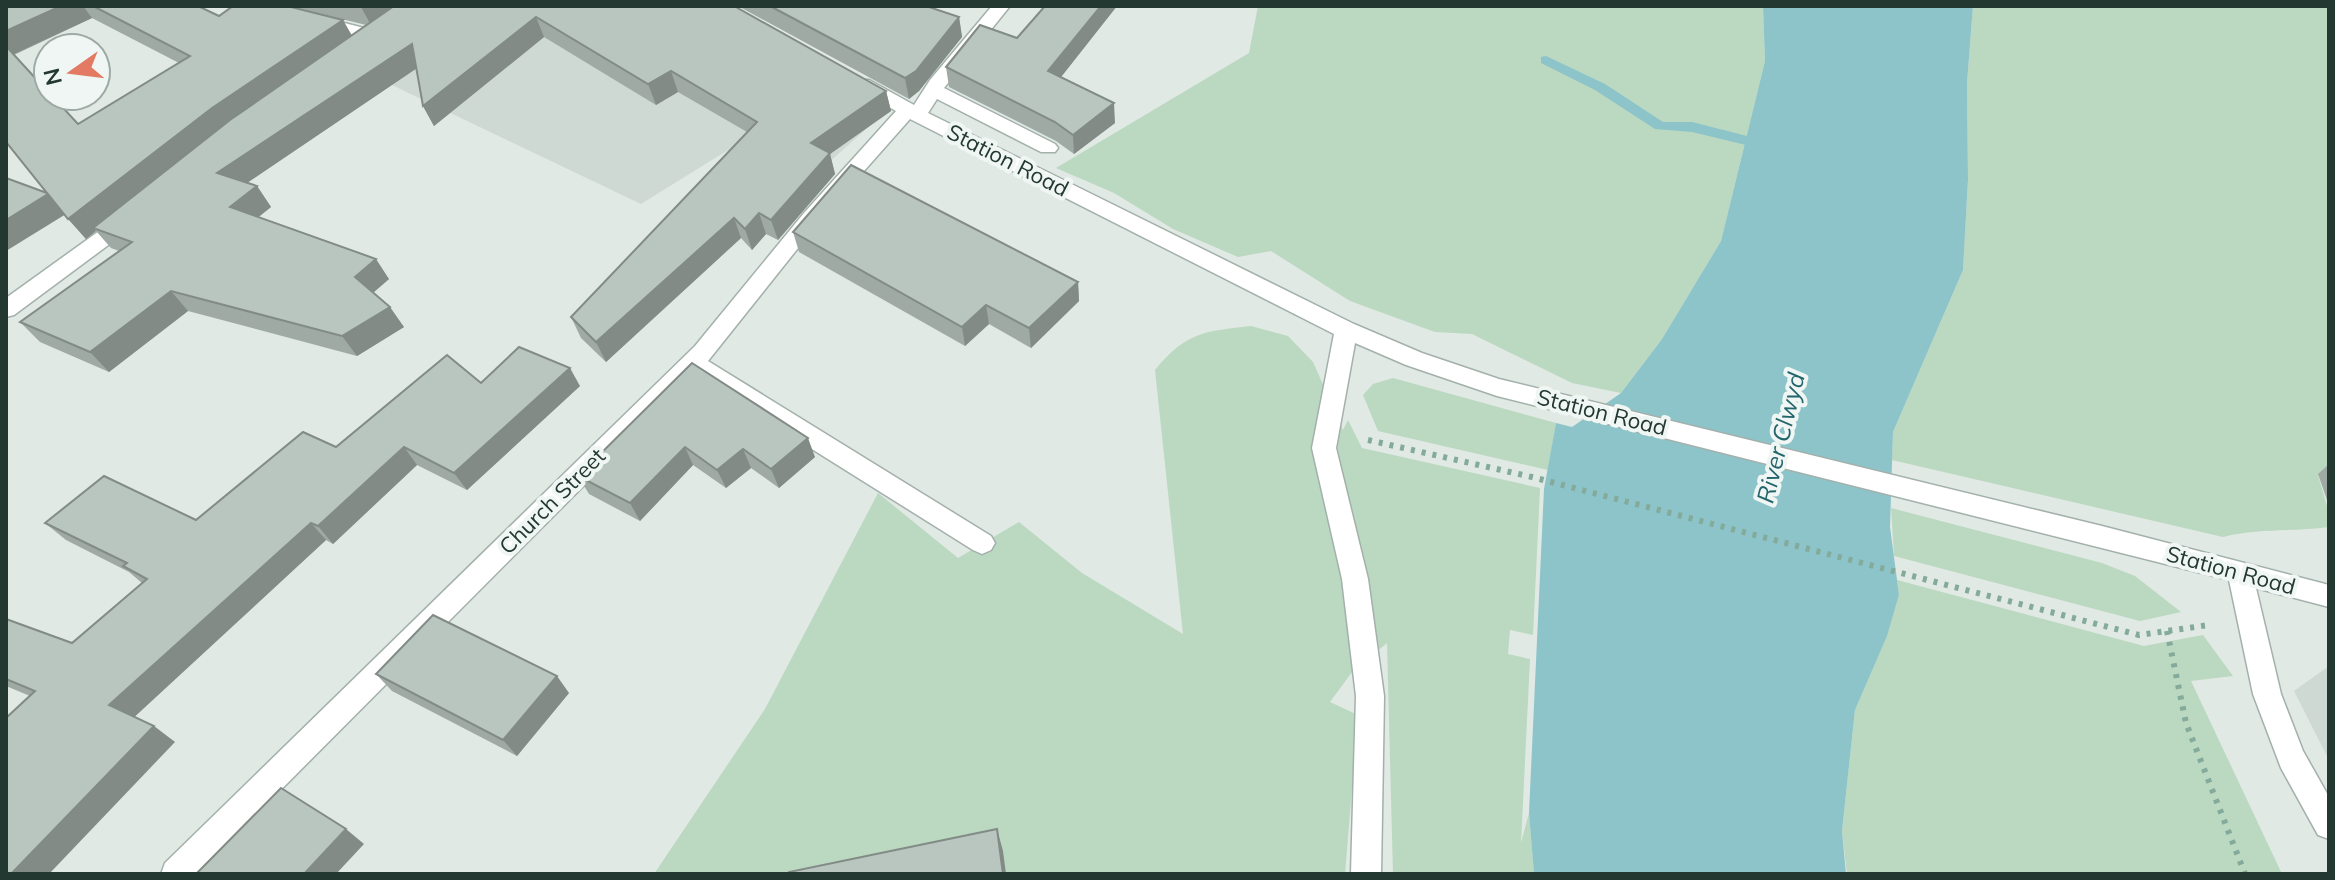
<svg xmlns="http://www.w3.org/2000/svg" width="2335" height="880" viewBox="0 0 2335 880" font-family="Mulish,sans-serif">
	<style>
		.built { fill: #ced9d3 }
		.green { fill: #bbd8c1 }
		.water { fill: #8dc4c9 }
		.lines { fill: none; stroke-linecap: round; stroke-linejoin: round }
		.stream { fill: #8dc4c9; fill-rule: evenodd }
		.minor-casing { stroke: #a3b0ab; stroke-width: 3 }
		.path { stroke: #83aa9b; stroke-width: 6; stroke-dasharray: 4 7; stroke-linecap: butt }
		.minor { fill: #fff; fill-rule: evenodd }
		.wall { fill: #9faaa5; fill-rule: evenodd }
		.shaded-wall { fill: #828b86 }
		.building { fill: #b9c6c0; stroke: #828b86; stroke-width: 2 }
		.labels { text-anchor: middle; stroke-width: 8; stroke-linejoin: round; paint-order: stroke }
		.street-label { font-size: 22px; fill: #223831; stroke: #f0f6f3 }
		.water-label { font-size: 24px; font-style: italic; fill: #23656d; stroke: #f0f6f3 }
	</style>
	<rect width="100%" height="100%" fill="#e0e9e4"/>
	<g class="built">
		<path d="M438,6L885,112L826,165L757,132L641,204L346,63Z"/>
		<path d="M2329,666V760L2294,691Z"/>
	</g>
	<g class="green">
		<path d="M1258,6H1763L1765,61L1721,241L1662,339L1621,393L1572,383L1472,334L1435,332L1350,301L1271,251L1238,257L1173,229L1114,193L1056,168L1249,53Z"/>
		<path d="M1973,6H2329V476L2318,475L2329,513V527C2293,532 2258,528 2223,537L1892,460L1893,432L1963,270L1968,180L1967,83Z"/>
		<path d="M1251,326L1288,336L1313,362L1343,430L1348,420L1362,448L1540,488L1533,635L1510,630L1508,654L1530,659L1521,843L1529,813L1534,874H1393L1387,643L1352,672L1330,702L1358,715L1345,874H654L765,709L878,493L958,558L1019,522L1082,573L1183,634L1155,370C1186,332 1205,331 1251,326Z"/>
		<path d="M1393,378L1556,423L1548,470L1378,431L1363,395L1373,384Z"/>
		<path d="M1891,508L2102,563L2135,576L2181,612L2140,621L1894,556Z"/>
		<path d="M1897,580L2144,646L2203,635L2233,676L2191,681L2282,874H1847L1842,831L1855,710L1887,635L1899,595Z"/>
	</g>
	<path class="water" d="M1763,6H1973L1967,83L1968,180L1963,270L1893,432L1890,527L1899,595L1887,636L1855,710L1842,831L1846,874H1534L1529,813L1544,489L1556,423L1572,427L1621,393L1662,339L1721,241L1765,61Z"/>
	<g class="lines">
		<path class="stream" d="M1546,56L1605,84L1663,122H1692L1751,137L1753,140L1746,145L1692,132L1655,129L1595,90L1541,63V57Z"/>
		<g class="minor-casing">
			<g id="minor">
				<path d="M247,6H277L380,32L383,36L374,41L250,10Z"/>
				<path d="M992,6H1010L944,88L1055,144L1058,148L1055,152H1041L937,99L928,113L1354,324L1422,353L1499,379L2102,526L2329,585V607L2256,588L2281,694L2303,751L2329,797V839L2318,835L2281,768L2253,694L2229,580L1497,396L1406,365L1355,343L1336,448L1368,579L1384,696L1381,874H1351L1356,696L1342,579L1312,448L1334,334L910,119L818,223L708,361L991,536L995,543L991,550L982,554L973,550L694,375L197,874H161L165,863L695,346L804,213L896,111L855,88L853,84L855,80H869L914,105L930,80Z"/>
				<path d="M127,214L137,221L134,226L14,315L6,317V298L120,216Z"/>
			</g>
		</g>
		<g class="path">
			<path d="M1368,440L1532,477L2139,635L2209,625"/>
			<path d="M2167,631L2186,723L2245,874"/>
		</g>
		<use href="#minor" class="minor"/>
	</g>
	<g class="wall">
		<path d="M6,6H198L219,16L352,35L366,25L289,6H734L886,91L891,111L830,154L835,174L778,240L766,234L752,250L741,238L606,362L581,338L571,317L747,132L678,92L656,105L544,37L434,126L423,106L417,68L247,183L257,186L271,207L258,217L389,279L373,293L404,327L357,356L188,311L109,372L40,342L20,322L119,251L111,248L96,231L86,239L6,142ZM92,18L179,63L78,124L14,55Z"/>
		<path d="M738,6H926L959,17L962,37L919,91L909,99Z"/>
		<path d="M1045,6H1117L1061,77L1115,123L1074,154L1056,141L949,87L946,67L1017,38Z"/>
		<path d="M793,232L1078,282L1079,301L1031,348L989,324L965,346L799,252Z"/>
		<path d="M692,363L815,457L779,488L751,468L726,488L693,465L640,521L589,494L578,476Z"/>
		<path d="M481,383L580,386L467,490L417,465L333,544L326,540L134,717L175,742L30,696L6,686V619L72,643L142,583L129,572L66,540L45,523L196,520L336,447Z"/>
		<path d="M2329,464V506L2318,474Z"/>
		<path d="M376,674L569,693L517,756L392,691Z"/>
	</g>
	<g class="shaded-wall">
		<path d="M61,6H83L92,18L12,55L6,48V31Z"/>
		<path d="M362,6H403L372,27L361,7Z"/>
		<path d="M1101,6H1117L1050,91L1048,71Z"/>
		<path d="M536,17L544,37L434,126L423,106Z"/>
		<path d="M959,17L962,37L919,91L909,99L905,78Z"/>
		<path d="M343,20L354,39L93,228L96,231L86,239L68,219L212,108Z"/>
		<path d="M412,44L423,64L232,193L217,173Z"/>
		<path d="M671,71L678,92L656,105L648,84Z"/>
		<path d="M886,91L891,111L830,154L835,174L778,240L771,220L811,143Z"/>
		<path d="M1114,103L1115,123L1074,154L1073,135Z"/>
		<path d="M257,186L271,207L245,228L230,207Z"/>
		<path d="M48,194L66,214L6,251V220Z"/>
		<path d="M759,213L766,234L752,250L745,229Z"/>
		<path d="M734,218L741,238L606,362L596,342Z"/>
		<path d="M376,259L389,279L368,297L355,277Z"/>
		<path d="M1078,282L1079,301L1031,348L1029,328Z"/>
		<path d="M171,291L188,311L109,372L90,352Z"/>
		<path d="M986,305L989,324L965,346L962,327Z"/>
		<path d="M390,307L404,327L357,356L342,336Z"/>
		<path d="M570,368L580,386L467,490L454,473Z"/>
		<path d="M808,438L815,457L779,488L771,469Z"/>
		<path d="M404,447L417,465L333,544L318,526Z"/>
		<path d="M685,447L693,465L640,521L630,503Z"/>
		<path d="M743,449L751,468L726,488L717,470Z"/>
		<path d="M311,523L326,540L130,721L109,705Z"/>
		<path d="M557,676L569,693L517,756L503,740Z"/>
		<path d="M154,726L175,742L49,874H11Z"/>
		<path d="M346,829L364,844L336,874H304Z"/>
		<path d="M997,829L1003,851L1006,874H1003Z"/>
	</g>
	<g class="building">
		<path d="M6,6H61L6,31Z"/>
		<path d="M93,6H198L219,16L233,6H287L343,20L212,108L68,219L48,194L6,220V178L47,193L6,142V46L48,92V96H52L78,124L190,56Z"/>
		<path d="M394,6H734L886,91L811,143L830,153L771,220L759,213L745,229L734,218L596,342L571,317L757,122L671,71L648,84L536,17L423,106L412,44L217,173L257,186L230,207L376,259L355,277L390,307L342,336L171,291L90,352L20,322L132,242L93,228L230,120Z"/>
		<path d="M770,6H926L959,17L916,71L905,78Z"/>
		<path d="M1045,6H1101L1048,71L1114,103L1073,135L1055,122L946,67L980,25L1017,38Z"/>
		<path d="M851,165L1078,282L1029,328L986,305L962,327L793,232Z"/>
		<path d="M519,347L570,368L454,473L404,447L318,526L311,523L109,705L154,726L11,874H6V718L35,691L6,679V619L72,643L147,579L123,566L127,563L45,523L104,476L196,520L303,432L336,447L447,355L481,383Z"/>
		<path d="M692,363L808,438L771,469L743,449L717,470L685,447L630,503L578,476Z"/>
		<path d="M433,615L557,676L503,740L376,674Z"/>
		<path d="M281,788L346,829L304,874H196Z"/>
		<path d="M997,829L1003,874H789V872Z"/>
	</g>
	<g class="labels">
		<g class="street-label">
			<text transform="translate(1008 160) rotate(27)" y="8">Station Road</text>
			<text transform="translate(1602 412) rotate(14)" y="8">Station Road</text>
			<text transform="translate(552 501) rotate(-45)" y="8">Church Street</text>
			<text transform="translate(2231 570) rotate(15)" y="8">Station Road</text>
		</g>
		<g class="water-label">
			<text transform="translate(1781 438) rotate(-76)" y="8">River Clwyd</text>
		</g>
	</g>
	<rect width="2335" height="880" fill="none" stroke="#223831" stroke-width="16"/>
	<g transform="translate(72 72) rotate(256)"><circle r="38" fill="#f0f6f3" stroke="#9eaaa5" stroke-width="2"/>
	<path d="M0-6L14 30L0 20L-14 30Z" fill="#e37b64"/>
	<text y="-12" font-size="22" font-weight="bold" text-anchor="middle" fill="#223831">N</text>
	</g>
</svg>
